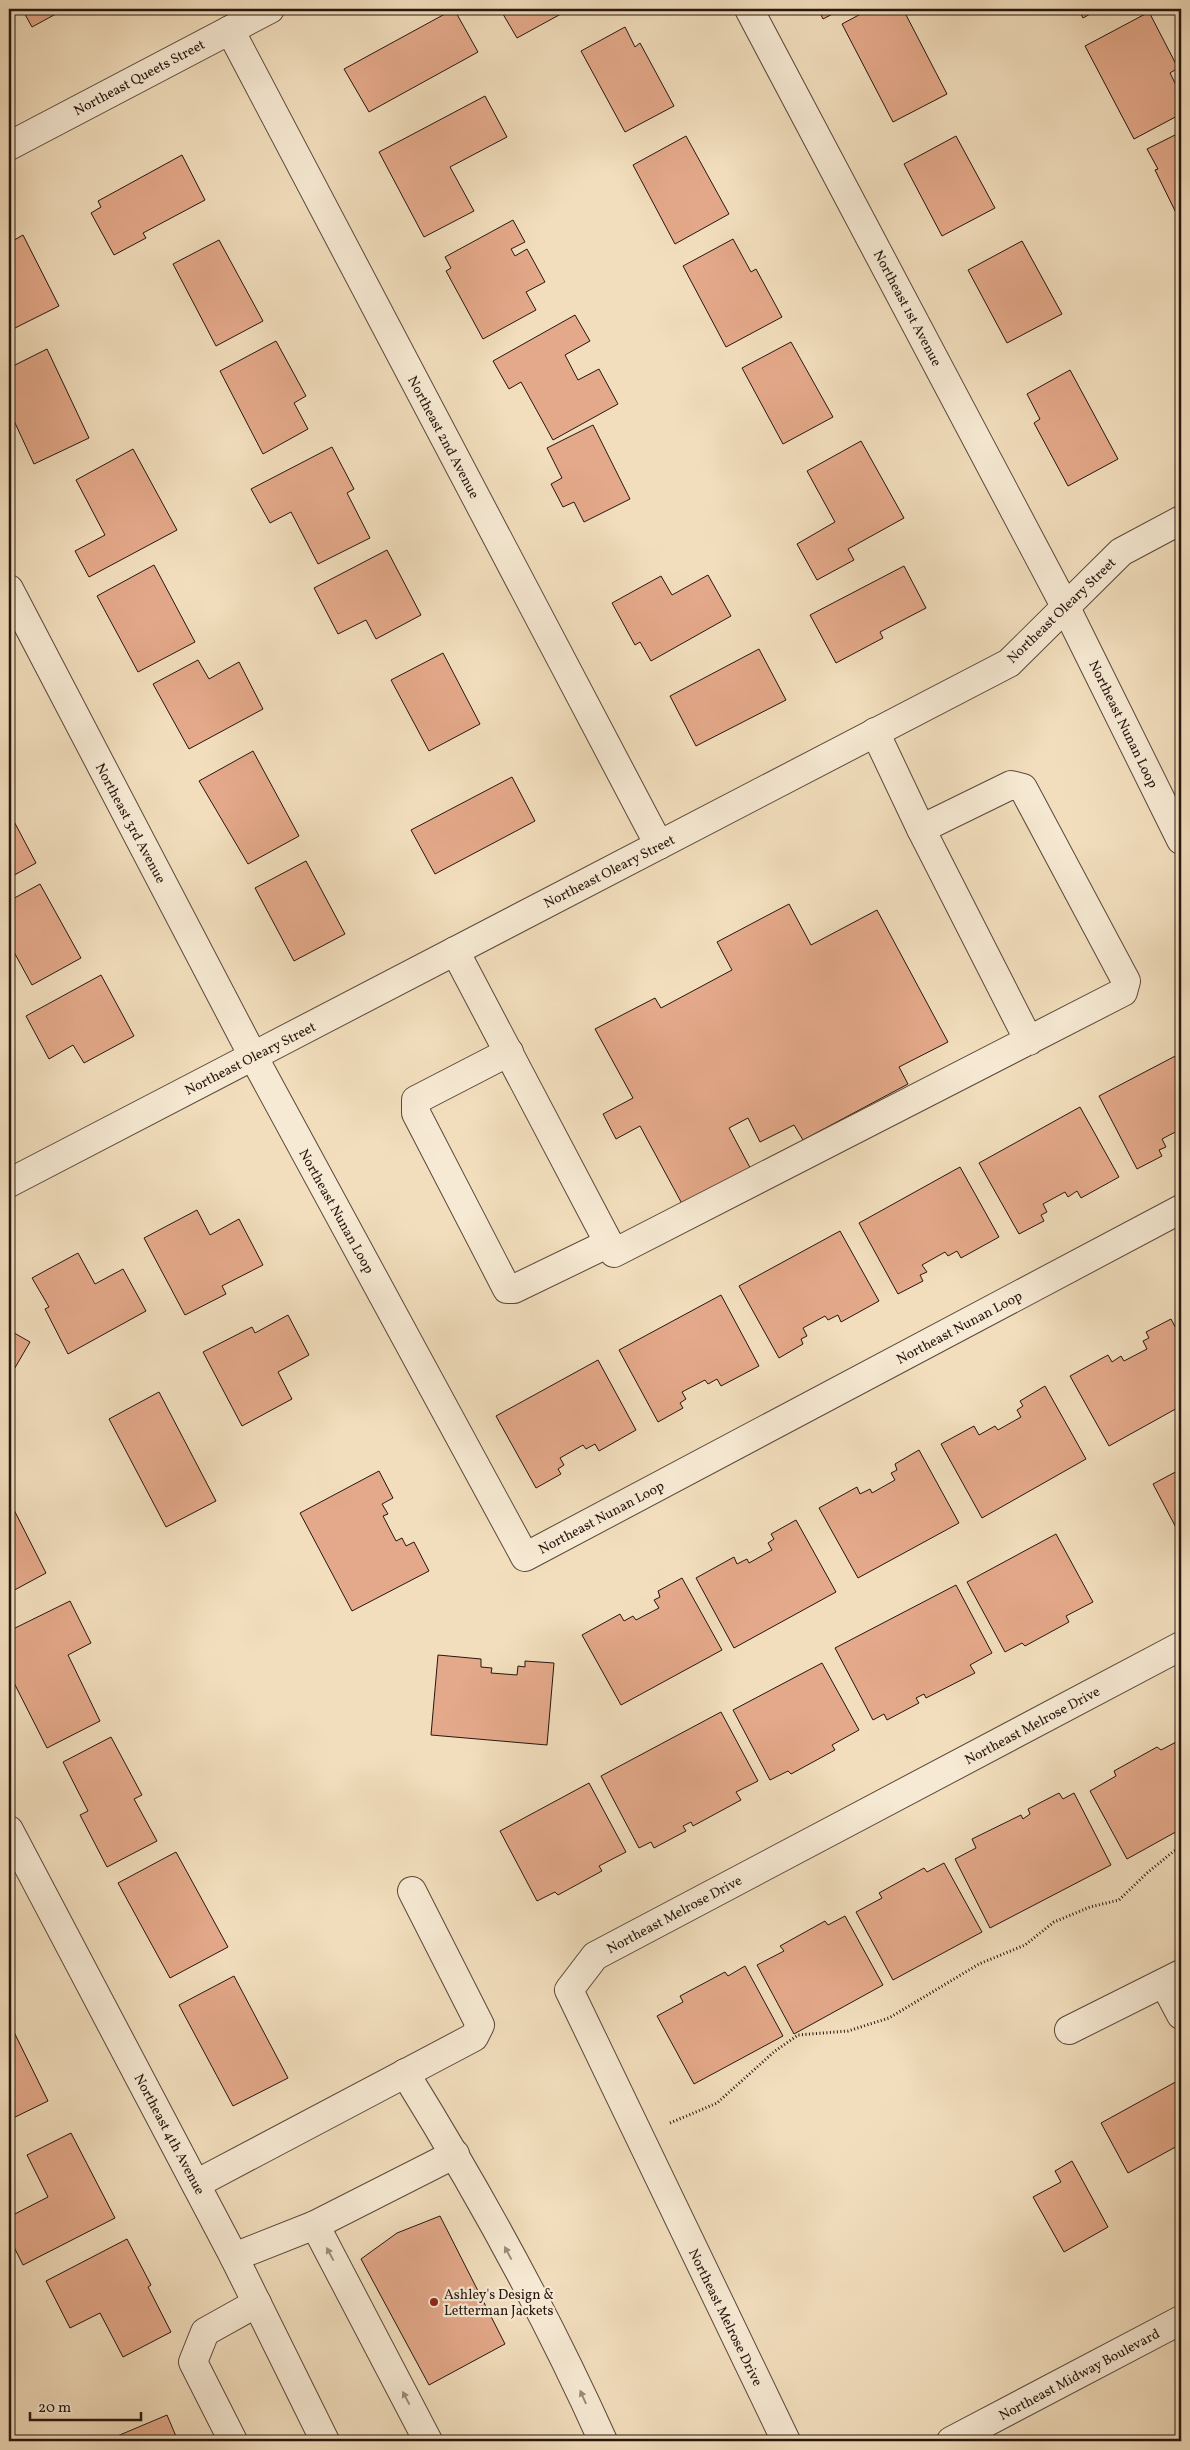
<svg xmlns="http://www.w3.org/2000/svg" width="1190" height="2450" viewBox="0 0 1190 2450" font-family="Vollkorn,serif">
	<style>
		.building { fill: #e4a98a; stroke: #27160f }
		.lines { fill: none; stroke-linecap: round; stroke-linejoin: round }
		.minor-casing { stroke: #5a483a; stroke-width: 30 }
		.path { stroke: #27160f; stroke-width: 3; stroke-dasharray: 1 2.5; stroke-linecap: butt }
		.minor { stroke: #f7ead4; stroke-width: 28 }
		.oneway { fill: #998b7b }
		.poi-dot { fill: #8f2418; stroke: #f7ead4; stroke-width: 2 }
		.labels { text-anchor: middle; stroke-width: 4.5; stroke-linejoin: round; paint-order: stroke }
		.street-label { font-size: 14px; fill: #27160f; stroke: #f7ead4 }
		.poi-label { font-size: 14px; fill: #27160f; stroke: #f7ead4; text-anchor: start }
	</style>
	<rect width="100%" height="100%" fill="#f2debd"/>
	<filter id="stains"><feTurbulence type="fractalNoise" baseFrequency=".004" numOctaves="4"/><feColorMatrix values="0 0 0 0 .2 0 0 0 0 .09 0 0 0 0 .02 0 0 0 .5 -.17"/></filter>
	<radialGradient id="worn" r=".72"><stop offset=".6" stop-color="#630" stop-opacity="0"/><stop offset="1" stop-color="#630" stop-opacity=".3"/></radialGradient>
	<g class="building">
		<path d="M22,9H65L32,27Z"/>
		<path d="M454,9L478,52L369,112L344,69Z"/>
		<path d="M500,9H570L517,38Z"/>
		<path d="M818,9H842L823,19Z"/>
		<path d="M870,9H903L947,94L893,122L842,24Z"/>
		<path d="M1078,9H1099L1083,18Z"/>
		<path d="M1149,12L1178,68L1170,73L1181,95V114L1134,139L1085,46Z"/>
		<path d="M625,27L635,47L640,43L674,106L625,132L581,51Z"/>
		<path d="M485,96L507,137L450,167L474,211L424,237L379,152Z"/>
		<path d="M1181,132V223L1155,170L1158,169L1147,149Z"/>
		<path d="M686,136L729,214L675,244L633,165Z"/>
		<path d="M956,136L995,208L942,236L904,164Z"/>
		<path d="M182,155L205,200L143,233L146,238L114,255L91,213L101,207L98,201Z"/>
		<path d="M513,220L525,242L511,249L515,256L527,249L545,282L526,292L536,310L483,339L446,271L451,268L445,257Z"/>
		<path d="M23,235L59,306L11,330L9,325V243Z"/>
		<path d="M733,239L751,272L756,269L782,317L726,347L683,266Z"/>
		<path d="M219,240L263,321L216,346L173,264Z"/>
		<path d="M1022,241L1062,314L1007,343L968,270Z"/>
		<path d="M575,315L590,341L565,355L578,380L599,369L618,404L553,440L521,382L509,389L493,361Z"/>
		<path d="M276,341L306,396L294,403L308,429L263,454L220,371Z"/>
		<path d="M791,342L833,417L783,444L742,368Z"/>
		<path d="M47,349L89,438L34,464L9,410V368Z"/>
		<path d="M1070,370L1118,459L1068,486L1034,423L1040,419L1027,394Z"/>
		<path d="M593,425L630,499L584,522L574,502L563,507L551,484L562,478L547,448Z"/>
		<path d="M861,441L904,518L848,549L854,560L817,580L797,544L835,522L807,471Z"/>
		<path d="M332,447L354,489L347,493L370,538L318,564L291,512L270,523L251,489Z"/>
		<path d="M133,449L177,530L89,577L75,551L105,535L76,480Z"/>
		<path d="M387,550L421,615L376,639L366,620L338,634L314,588Z"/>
		<path d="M154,565L195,642L138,672L97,596Z"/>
		<path d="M904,566L926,608L880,632L883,638L836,663L810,615Z"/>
		<path d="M708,575L731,616L651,661L640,642L635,645L612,603L661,576L672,595Z"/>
		<path d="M759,649L786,700L696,746L670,696Z"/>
		<path d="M443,653L480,724L429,751L391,680Z"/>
		<path d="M198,660L209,679L239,662L263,709L189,749L153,684Z"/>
		<path d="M253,751L299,836L248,864L199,781Z"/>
		<path d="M512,777L535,821L435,874L411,830Z"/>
		<path d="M9,812L36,863L9,878Z"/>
		<path d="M306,861L345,934L294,961L255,888Z"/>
		<path d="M40,884L81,958L32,985L9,943V901Z"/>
		<path d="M789,904L811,945L877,910L948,1042L899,1067L908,1084L803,1140L794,1125L760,1142L748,1118L729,1128L755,1177L687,1213L640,1126L616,1139L603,1114L633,1098L595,1029L655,998L661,1008L732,970L717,942Z"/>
		<path d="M101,975L134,1036L84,1063L73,1045L49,1059L26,1016Z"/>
		<path d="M1181,1053V1129L1162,1139L1166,1147L1159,1150L1162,1156L1137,1169L1099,1096Z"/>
		<path d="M1080,1107L1119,1177L1081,1198L1077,1191L1068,1197L1065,1192L1043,1204L1047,1212L1041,1215L1044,1221L1019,1234L979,1163Z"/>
		<path d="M960,1167L999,1237L961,1258L957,1251L948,1256L945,1252L922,1265L927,1272L920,1275L923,1281L898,1294L859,1223Z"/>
		<path d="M197,1210L210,1235L239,1219L263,1265L222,1286L226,1294L185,1315L144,1238Z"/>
		<path d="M840,1231L879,1301L841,1322L838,1315L828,1320L825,1316L803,1328L807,1336L801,1339L803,1344L779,1358L739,1286Z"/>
		<path d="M78,1253L95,1284L123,1269L146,1311L68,1354L45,1309L49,1307L32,1278Z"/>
		<path d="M721,1295L759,1366L721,1386L717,1379L708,1384L705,1380L682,1392L686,1399L680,1403L683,1408L658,1422L619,1350Z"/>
		<path d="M288,1315L309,1355L278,1372L292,1399L242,1426L203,1352L252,1327L255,1333Z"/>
		<path d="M1171,1319L1181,1338V1406L1109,1446L1070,1376L1108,1355L1112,1362L1121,1356L1124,1361L1147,1349L1143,1341L1149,1338L1146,1332Z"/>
		<path d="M9,1330L30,1342L9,1378Z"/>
		<path d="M598,1360L636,1430L599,1451L595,1444L586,1449L583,1445L560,1458L564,1465L558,1469L561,1474L536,1488L496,1416Z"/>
		<path d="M1045,1386L1086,1459L982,1518L941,1444L974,1426L979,1435L995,1426L998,1430L1021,1417L1017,1410L1023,1406L1020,1401Z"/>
		<path d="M159,1392L216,1501L166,1527L109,1419Z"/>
		<path d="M919,1450L959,1523L858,1578L819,1508L857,1487L860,1494L870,1489L872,1493L895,1480L891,1473L897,1470L895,1464Z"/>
		<path d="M1181,1469V1537L1153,1484Z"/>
		<path d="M379,1471L393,1498L382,1504L388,1514L383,1516L396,1541L402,1538L406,1546L414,1542L429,1571L352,1611L300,1513Z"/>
		<path d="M9,1500L46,1573L9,1593Z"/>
		<path d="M796,1520L836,1592L734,1648L696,1578L734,1557L737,1564L747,1559L749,1563L772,1550L768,1543L774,1539L771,1534Z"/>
		<path d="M1056,1534L1093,1602L1066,1616L1069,1622L1025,1646L1022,1643L1005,1652L967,1582Z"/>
		<path d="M682,1578L722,1650L621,1705L582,1635L620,1614L624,1621L633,1616L636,1620L659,1608L654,1600L660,1597L658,1591Z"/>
		<path d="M956,1585L992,1653L970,1665L975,1673L926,1698L924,1694L916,1698L919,1703L887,1720L884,1714L873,1720L835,1648Z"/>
		<path d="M70,1601L91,1643L68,1655L100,1721L47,1748L9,1673V1631Z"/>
		<path d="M438,1655L481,1659V1667L492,1668L491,1673L517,1675L518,1666L525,1667V1661L554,1663L547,1745L431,1735Z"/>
		<path d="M822,1663L859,1730L832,1745L835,1750L791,1774L788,1771L770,1780L733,1710Z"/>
		<path d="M721,1712L758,1781L736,1792L741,1800L693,1826L691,1822L683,1826L686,1831L654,1848L651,1842L639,1848L601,1776Z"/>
		<path d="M111,1737L142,1795L134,1799L157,1841L107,1867L80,1815L88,1811L63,1762Z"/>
		<path d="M1178,1741L1181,1747V1829L1127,1859L1090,1791L1116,1776L1114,1771L1157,1747L1161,1750Z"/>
		<path d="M589,1783L626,1852L599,1866L602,1871L558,1895L555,1892L537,1901L500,1831Z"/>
		<path d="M1059,1793L1063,1799L1074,1793L1111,1865L990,1928L955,1859L976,1848L972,1839L1021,1815L1023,1819L1030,1814L1028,1809Z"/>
		<path d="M176,1852L228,1947L170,1978L118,1883Z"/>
		<path d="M944,1863L982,1932L893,1980L856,1912L882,1898L879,1893L924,1868L927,1872Z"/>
		<path d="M845,1916L883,1985L794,2034L757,1965L784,1951L780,1946L825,1921L828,1925Z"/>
		<path d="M745,1966L783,2036L694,2084L657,2016L683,2002L680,1996L725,1972L728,1976Z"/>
		<path d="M234,1976L288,2078L233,2106L179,2005Z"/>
		<path d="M9,2022L48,2101L9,2120Z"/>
		<path d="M1181,2079V2144L1128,2173L1101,2123Z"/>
		<path d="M71,2133L115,2218L23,2265L9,2237V2217L48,2197L27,2155Z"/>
		<path d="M1072,2161L1108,2227L1064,2252L1033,2197L1061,2182L1055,2171Z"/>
		<path d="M440,2216L505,2344L429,2385L361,2259L397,2233Z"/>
		<path d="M127,2239L151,2285L148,2287L171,2332L123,2357L100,2313L70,2328L46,2281Z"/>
		<path d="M167,2415L178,2441H117L115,2437Z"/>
	</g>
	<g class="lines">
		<g class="minor-casing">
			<g id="minor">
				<path d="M749,9L1066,608L1181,840"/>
				<path d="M230,30L659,845"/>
				<path d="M9,146L270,9"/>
				<path d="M9,589L253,1056L525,1557L1181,1209"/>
				<path d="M875,732L921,829"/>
				<path d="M455,951L614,1253L1123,992L1126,981L1023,788L1011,785L921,829L1029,1041"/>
				<path d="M509,1052L416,1100V1113L507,1289H514L609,1243"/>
				<path d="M9,1183L1009,663L1121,552L1181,520"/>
				<path d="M9,1830L234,2257L325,2441"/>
				<path d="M1164,1983L1181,2015"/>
				<path d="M1069,2030L1181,1974"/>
				<path d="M405,2073C478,2191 546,2314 603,2441"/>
				<path d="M196,2184L474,2037L480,2025L412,1891"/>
				<path d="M315,2225L428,2441"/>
				<path d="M234,2257L315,2225L455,2154"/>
				<path d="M233,2441L193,2362L205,2332L257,2303"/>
				<path d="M786,2441L569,1990L595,1956L1181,1646"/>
				<path d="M951,2441L1181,2320"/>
			</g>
		</g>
		<path class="path" d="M670,2123L717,2103L775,2051L798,2035L848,2031L889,2018L979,1964L1025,1945L1054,1922L1090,1907L1119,1900L1147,1873L1174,1851L1181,1848"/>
		<use href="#minor" class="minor"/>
	</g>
	<defs><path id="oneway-solid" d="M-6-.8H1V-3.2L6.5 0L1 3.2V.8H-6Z" transform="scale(1.25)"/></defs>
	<g class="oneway">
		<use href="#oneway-solid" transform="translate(508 2253) rotate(-118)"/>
		<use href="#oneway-solid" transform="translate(330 2254) rotate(-118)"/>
		<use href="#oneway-solid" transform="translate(583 2397) rotate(-114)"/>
		<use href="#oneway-solid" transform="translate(406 2398) rotate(-118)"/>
	</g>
	<circle class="poi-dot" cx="434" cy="2302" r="5"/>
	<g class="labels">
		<g class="street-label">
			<text transform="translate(139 77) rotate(-28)" y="5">Northeast Queets Street</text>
			<text transform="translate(908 308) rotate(62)" y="5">Northeast 1st Avenue</text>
			<text transform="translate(444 437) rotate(62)" y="5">Northeast 2nd Avenue</text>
			<text transform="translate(1061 610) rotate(-44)" y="5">Northeast Oleary Street</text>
			<text transform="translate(1124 724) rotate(64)" y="5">Northeast Nunan Loop</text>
			<text transform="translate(131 823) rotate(62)" y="5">Northeast 3rd Avenue</text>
			<text transform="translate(609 871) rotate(-27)" y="5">Northeast Oleary Street</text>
			<text transform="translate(250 1058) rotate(-27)" y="5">Northeast Oleary Street</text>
			<text transform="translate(337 1211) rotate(61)" y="5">Northeast Nunan Loop</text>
			<text transform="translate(959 1327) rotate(-28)" y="5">Northeast Nunan Loop</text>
			<text transform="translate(601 1517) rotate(-28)" y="5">Northeast Nunan Loop</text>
			<text transform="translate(1032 1725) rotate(-28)" y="5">Northeast Melrose Drive</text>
			<text transform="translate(674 1914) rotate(-28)" y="5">Northeast Melrose Drive</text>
			<text transform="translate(170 2134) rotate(62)" y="5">Northeast 4th Avenue</text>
			<text transform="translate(726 2317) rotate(64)" y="5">Northeast Melrose Drive</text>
			<text transform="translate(1079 2374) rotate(-28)" y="5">Northeast Midway Boulevard</text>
		</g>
		<g class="poi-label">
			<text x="444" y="2299">Ashley's Design &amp;<tspan x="444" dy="16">Letterman Jackets</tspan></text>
		</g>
	</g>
	<rect width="1190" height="2450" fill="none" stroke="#f2debd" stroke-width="30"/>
	<rect x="10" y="10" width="1170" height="2430" fill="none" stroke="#27160f" stroke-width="2.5"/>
	<rect x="15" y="15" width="1160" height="2420" fill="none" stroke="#27160f"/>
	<path d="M30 2412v8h111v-8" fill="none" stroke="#27160f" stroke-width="2.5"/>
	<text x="38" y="2412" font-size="15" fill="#27160f" stroke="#f7ead4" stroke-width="4" paint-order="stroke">20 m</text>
	<rect width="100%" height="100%" filter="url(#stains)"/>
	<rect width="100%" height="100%" fill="url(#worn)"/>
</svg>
